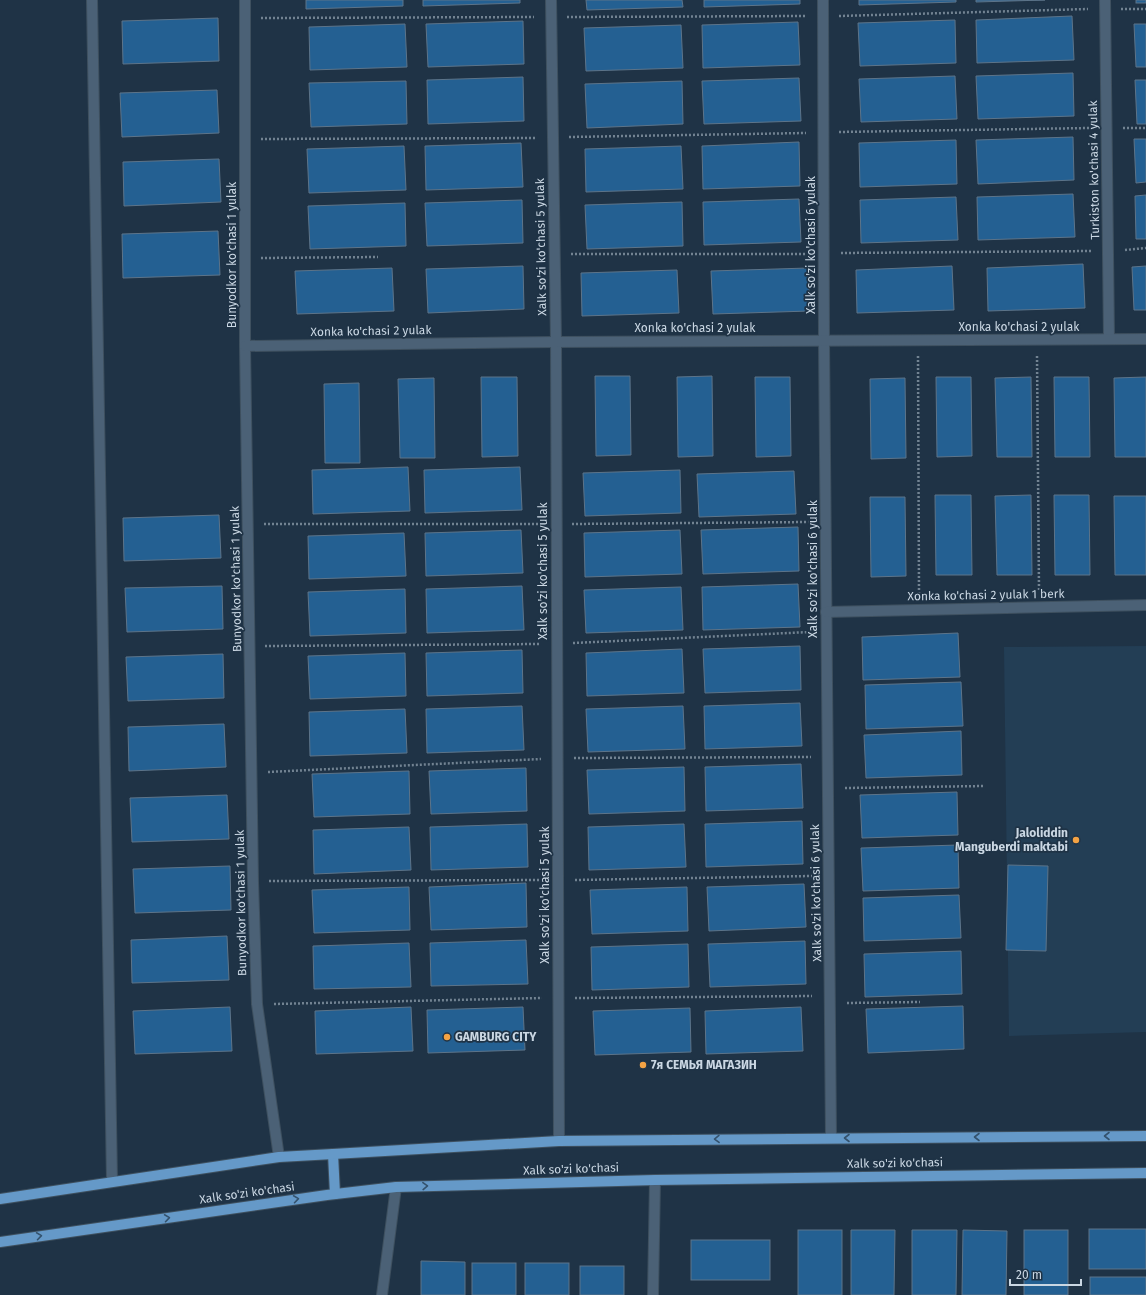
<svg xmlns="http://www.w3.org/2000/svg" width="1146" height="1295" viewBox="0 0 1146 1295" font-family="'Fira Sans',sans-serif">
	<style>
		.built { fill: #233e55 }
		.building { fill: #246092; stroke: #5d7489 }
		.lines { fill: none; stroke-linecap: round; stroke-linejoin: round }
		.minor-casing { stroke: #3e505f; stroke-width: 12 }
		.major-casing { stroke: #3e505f; stroke-width: 12 }
		.path { stroke: #728392; stroke-width: 2.5; stroke-dasharray: 2 2; stroke-linecap: butt }
		.minor { stroke: #4b6176; stroke-width: 10 }
		.major { stroke: #6599c8; stroke-width: 10 }
		.oneway { stroke: #34526d }
		.poi-dot { fill: #f4a344; stroke: #1f3346; stroke-width: 1.5 }
		.labels { text-anchor: middle; stroke-width: 3.5; stroke-linejoin: round; paint-order: stroke }
		.street-label { font-size: 12px; fill: #cad7e3; stroke: #1f3346 }
		.poi-label { font-size: 12px; font-weight: bold; fill: #cad7e3; stroke: #1f3346; text-anchor: start }
	</style>
	<rect width="100%" height="100%" fill="#1f3346"/>
	<path class="built" d="M1146,646V1032L1009,1036L1004,647Z"/>
	<g class="building">
		<path d="M306,0H403V6L306,9Z"/>
		<path d="M423,0H520V3L423,6Z"/>
		<path d="M586,0H682L683,7L587,10Z"/>
		<path d="M704,0H800V4L704,7Z"/>
		<path d="M859,0H956V2L859,5Z"/>
		<path d="M976,0H1045L976,2Z"/>
		<rect x="1136" y="0" width="10" height="3"/>
		<path d="M1072,16L1074,60L977,63L976,20Z"/>
		<path d="M218,18L219,61L123,64L122,21Z"/>
		<path d="M955,20L956,63L860,66L858,23Z"/>
		<path d="M523,21L524,64L428,67L426,24Z"/>
		<path d="M798,22L800,65L703,68L702,25Z"/>
		<path d="M405,24L407,67L310,70L309,27Z"/>
		<path d="M1134,24H1146V67H1136Z"/>
		<path d="M681,25L683,68L586,71L584,28Z"/>
		<path d="M1073,73L1074,116L978,119L976,76Z"/>
		<path d="M955,76L957,119L861,122L859,79Z"/>
		<path d="M523,77L524,121L428,124L427,80Z"/>
		<path d="M799,78L801,121L704,124L702,81Z"/>
		<path d="M1135,80H1146V124H1137Z"/>
		<path d="M406,81L407,124L311,127L309,83Z"/>
		<path d="M682,81L683,124L587,128L585,84Z"/>
		<path d="M217,90L219,133L122,137L120,93Z"/>
		<path d="M1073,137L1074,180L978,184L976,140Z"/>
		<path d="M1134,139H1146V182L1136,183Z"/>
		<path d="M956,140L957,184L860,187L859,143Z"/>
		<path d="M799,142L800,186L703,189L702,146Z"/>
		<path d="M521,143L523,187L426,190L425,146Z"/>
		<path d="M404,146L406,190L309,193L307,149Z"/>
		<path d="M681,146L683,189L586,192L585,149Z"/>
		<path d="M219,159L221,202L124,206L123,162Z"/>
		<path d="M1073,194L1075,237L978,240L977,197Z"/>
		<path d="M1146,195V239H1136L1135,196Z"/>
		<path d="M956,197L958,240L861,243L860,200Z"/>
		<path d="M799,199L801,242L704,245L703,202Z"/>
		<path d="M522,200L523,243L427,246L425,203Z"/>
		<path d="M682,202L683,246L587,249L585,205Z"/>
		<path d="M405,203L406,246L310,249L308,206Z"/>
		<path d="M218,231L220,275L123,278L122,234Z"/>
		<path d="M1083,264L1085,308L988,311L987,268Z"/>
		<path d="M523,266L524,309L428,313L426,269Z"/>
		<path d="M952,266L954,310L857,313L856,270Z"/>
		<path d="M1146,266V310H1134L1132,267Z"/>
		<path d="M392,268L394,311L297,314L295,271Z"/>
		<path d="M808,268L810,311L713,314L711,271Z"/>
		<path d="M677,270L679,313L582,316L581,273Z"/>
		<path d="M595,376H630L631,455L596,456Z"/>
		<path d="M712,376L713,456L678,457L677,377Z"/>
		<path d="M481,377H517L518,456L482,457Z"/>
		<path d="M755,377H790L791,456L756,457Z"/>
		<path d="M936,377H971L972,456L937,457Z"/>
		<path d="M1031,377L1032,457H997L995,378Z"/>
		<path d="M1054,377H1089L1090,457H1055Z"/>
		<path d="M1146,377V457H1115L1114,378Z"/>
		<path d="M434,378L435,458H400L398,379Z"/>
		<path d="M905,378L906,458L871,459L870,379Z"/>
		<path d="M359,383L360,463H325L324,384Z"/>
		<path d="M408,467L410,511L313,514L312,470Z"/>
		<path d="M520,467L522,510L425,513L424,470Z"/>
		<path d="M680,470L681,513L585,516L583,473Z"/>
		<path d="M794,471L796,514L699,517L697,474Z"/>
		<path d="M935,495H971L972,575H936Z"/>
		<path d="M1031,495L1032,575H997L995,496Z"/>
		<path d="M1054,495H1089L1090,575H1055Z"/>
		<path d="M1114,496H1146V575H1115Z"/>
		<path d="M870,497H905L906,576L871,577Z"/>
		<path d="M219,515L221,558L124,561L123,518Z"/>
		<path d="M798,527L799,571L703,574L701,530Z"/>
		<path d="M521,530L523,573L426,576L425,533Z"/>
		<path d="M680,530L682,574L585,577L584,533Z"/>
		<path d="M404,533L406,576L309,579L308,536Z"/>
		<path d="M798,584L800,627L703,630L702,587Z"/>
		<path d="M222,586L223,629L127,632L125,588Z"/>
		<path d="M522,586L524,630L427,633L426,589Z"/>
		<path d="M681,587L683,630L586,633L584,590Z"/>
		<path d="M405,589L406,633L310,636L308,592Z"/>
		<path d="M958,633L960,677L863,680L862,637Z"/>
		<path d="M800,646L801,690L705,693L703,649Z"/>
		<path d="M682,649L684,693L587,696L586,653Z"/>
		<path d="M522,650L523,693L427,696L426,653Z"/>
		<path d="M405,653L406,696L310,699L308,656Z"/>
		<path d="M223,654L224,698L128,701L126,657Z"/>
		<path d="M961,682L963,726L866,729L865,685Z"/>
		<path d="M800,703L802,746L705,749L704,706Z"/>
		<path d="M522,706L524,750L427,753L426,709Z"/>
		<path d="M683,706L685,749L588,752L586,709Z"/>
		<path d="M405,709L407,753L310,756L309,712Z"/>
		<path d="M224,724L226,767L129,771L128,727Z"/>
		<path d="M961,731L962,775L866,778L864,735Z"/>
		<path d="M801,764L803,808L706,811L705,767Z"/>
		<path d="M684,767L685,811L589,814L587,770Z"/>
		<path d="M526,768L527,811L431,814L429,771Z"/>
		<path d="M409,771L410,814L314,817L312,774Z"/>
		<path d="M957,792L958,835L862,838L860,795Z"/>
		<path d="M227,795L229,839L132,842L130,798Z"/>
		<path d="M802,821L803,864L706,867L705,824Z"/>
		<path d="M527,824L528,867L431,870L430,827Z"/>
		<path d="M684,824L686,867L589,870L588,827Z"/>
		<path d="M409,827L411,870L314,874L313,830Z"/>
		<path d="M958,845L959,888L863,891L861,848Z"/>
		<path d="M1008,865L1048,866L1046,951L1006,950Z"/>
		<path d="M230,866L231,910L135,913L133,869Z"/>
		<path d="M526,883L527,927L431,930L429,887Z"/>
		<path d="M804,884L806,927L709,931L707,887Z"/>
		<path d="M409,887L410,930L314,933L312,890Z"/>
		<path d="M687,887L688,931L592,934L590,890Z"/>
		<path d="M959,895L961,938L864,941L863,898Z"/>
		<path d="M227,936L229,980L132,983L131,940Z"/>
		<path d="M526,940L528,984L431,986L430,943Z"/>
		<path d="M805,941L806,984L710,987L708,944Z"/>
		<path d="M409,943L411,987L314,989L313,946Z"/>
		<path d="M688,944L689,987L592,990L591,947Z"/>
		<path d="M961,951L962,994L865,997L864,954Z"/>
		<path d="M963,1006L964,1049L868,1053L866,1009Z"/>
		<path d="M230,1007L232,1051L135,1054L133,1011Z"/>
		<path d="M411,1007L413,1051L316,1054L315,1011Z"/>
		<path d="M523,1007L525,1050L428,1053L427,1010Z"/>
		<path d="M801,1007L803,1051L706,1054L705,1011Z"/>
		<path d="M690,1008L691,1052L595,1055L593,1011Z"/>
		<rect x="1089" y="1229" width="57" height="40"/>
		<rect x="798" y="1230" width="44" height="65"/>
		<path d="M851,1230H895L894,1295H851Z"/>
		<path d="M912,1230H957L956,1295H912Z"/>
		<path d="M963,1230L1007,1231L1006,1295H962Z"/>
		<rect x="1024" y="1230" width="44" height="65"/>
		<rect x="691" y="1240" width="79" height="40"/>
		<path d="M421,1261L465,1262V1295H421Z"/>
		<rect x="472" y="1263" width="44" height="32"/>
		<rect x="525" y="1263" width="44" height="32"/>
		<rect x="580" y="1266" width="44" height="29"/>
		<rect x="1090" y="1277" width="56" height="18"/>
	</g>
	<g class="lines">
		<g class="minor-casing">
			<g id="minor">
				<path d="M92,0L112,1181"/>
				<path d="M245,0V346L253,882L257,1004L279,1157"/>
				<path d="M551,0L556,342L559,1141"/>
				<path d="M823,0L824,341L831,1138"/>
				<path d="M1105,0L1109,339"/>
				<path d="M245,346L556,342L1146,339"/>
				<path d="M826,612L1146,605"/>
				<path d="M382,1295L396,1187"/>
				<path d="M653,1295L655,1180"/>
			</g>
		</g>
		<g class="major-casing">
			<g id="major">
				<path d="M333,1154L335,1194"/>
				<path d="M0,1199L279,1157L333,1154L559,1141L1146,1136"/>
				<path d="M0,1242L327,1195L396,1187L655,1180L1146,1173"/>
			</g>
		</g>
		<g class="path">
			<path d="M1121,9H1146"/>
			<path d="M839,16L1088,9"/>
			<path d="M567,17L806,16"/>
			<path d="M261,18L534,17"/>
			<path d="M1123,128H1146"/>
			<path d="M839,132L1090,128"/>
			<path d="M569,137L806,133"/>
			<path d="M261,139L536,138"/>
			<path d="M1125,250L1146,248"/>
			<path d="M841,253L1092,251"/>
			<path d="M571,254H808"/>
			<path d="M261,258L378,257"/>
			<path d="M918,356L919,593"/>
			<path d="M1037,356L1039,591"/>
			<path d="M264,524H539"/>
			<path d="M572,524L809,522"/>
			<path d="M573,643L810,632"/>
			<path d="M265,646L540,644"/>
			<path d="M574,758L811,757"/>
			<path d="M268,772L541,759"/>
			<path d="M845,788L984,786"/>
			<path d="M575,880L812,876"/>
			<path d="M269,881L542,880"/>
			<path d="M575,998L812,996"/>
			<path d="M847,1003L920,1002"/>
			<path d="M274,1004L542,998"/>
		</g>
		<use href="#minor" class="minor"/>
		<use href="#major" class="major"/>
	</g>
	<defs><path id="oneway-chevron" d="M-2-3.5L2.5 0L-2 3.5" fill="none" stroke-width="1.6" stroke-linecap="round" stroke-linejoin="round"/></defs>
	<g class="oneway">
		<use href="#oneway-chevron" transform="translate(1107 1136) rotate(180)"/>
		<use href="#oneway-chevron" transform="translate(977 1137) rotate(180)"/>
		<use href="#oneway-chevron" transform="translate(847 1138) rotate(180)"/>
		<use href="#oneway-chevron" transform="translate(717 1139) rotate(179)"/>
		<use href="#oneway-chevron" transform="translate(425 1186) rotate(-2)"/>
		<use href="#oneway-chevron" transform="translate(296 1199) rotate(-8)"/>
		<use href="#oneway-chevron" transform="translate(167 1218) rotate(-8)"/>
		<use href="#oneway-chevron" transform="translate(39 1236) rotate(-8)"/>
	</g>
	<g class="poi-dot">
		<circle cx="1076" cy="840" r="4"/>
		<circle cx="447" cy="1037" r="4"/>
		<circle cx="643" cy="1065" r="4"/>
	</g>
	<g class="labels">
		<g class="street-label">
			<text transform="translate(1094 170) rotate(-91)" y="4">Turkiston ko'chasi 4 yulak</text>
			<text transform="translate(811 245) rotate(-90)" y="4">Xalk so'zi ko'chasi 6 yulak</text>
			<text transform="translate(541 247) rotate(-91)" y="4">Xalk so'zi ko'chasi 5 yulak</text>
			<text transform="translate(232 255) rotate(-90)" y="4">Bunyodkor ko'chasi 1 yulak</text>
			<text x="1019" y="331">Xonka ko'chasi 2 yulak</text>
			<text x="695" y="332">Xonka ko'chasi 2 yulak</text>
			<text transform="translate(371 331) rotate(-1)" y="4">Xonka ko'chasi 2 yulak</text>
			<text transform="translate(813 569) rotate(-90)" y="4">Xalk so'zi ko'chasi 6 yulak</text>
			<text transform="translate(543 571) rotate(-90)" y="4">Xalk so'zi ko'chasi 5 yulak</text>
			<text transform="translate(236 579) rotate(-91)" y="4">Bunyodkor ko'chasi 1 yulak</text>
			<text transform="translate(986 595) rotate(-1)" y="4">Xonka ko'chasi 2 yulak 1 berk</text>
			<text transform="translate(816 893) rotate(-91)" y="4">Xalk so'zi ko'chasi 6 yulak</text>
			<text transform="translate(545 895) rotate(-90)" y="4">Xalk so'zi ko'chasi 5 yulak</text>
			<text transform="translate(241 903) rotate(-91)" y="4">Bunyodkor ko'chasi 1 yulak</text>
			<text transform="translate(895 1163) rotate(-1)" y="4">Xalk so'zi ko'chasi</text>
			<text transform="translate(571 1169) rotate(-2)" y="4">Xalk so'zi ko'chasi</text>
			<text transform="translate(247 1193) rotate(-8)" y="4">Xalk so'zi ko'chasi</text>
		</g>
		<g class="poi-label">
			<text x="1068" y="837" text-anchor="end">Jaloliddin<tspan x="1068" dy="14">Manguberdi maktabi</tspan></text>
			<text x="455" y="1041">GAMBURG CITY</text>
			<text x="651" y="1069">7я СЕМЬЯ МАГАЗИН</text>
		</g>
	</g>
	<path d="M1010 1279v6h71v-6" fill="none" stroke="#cad7e3" stroke-width="2"/>
	<text x="1016" y="1279" font-size="12" fill="#cad7e3" stroke="#1f3346" stroke-width="3" paint-order="stroke">20 m</text>
</svg>
